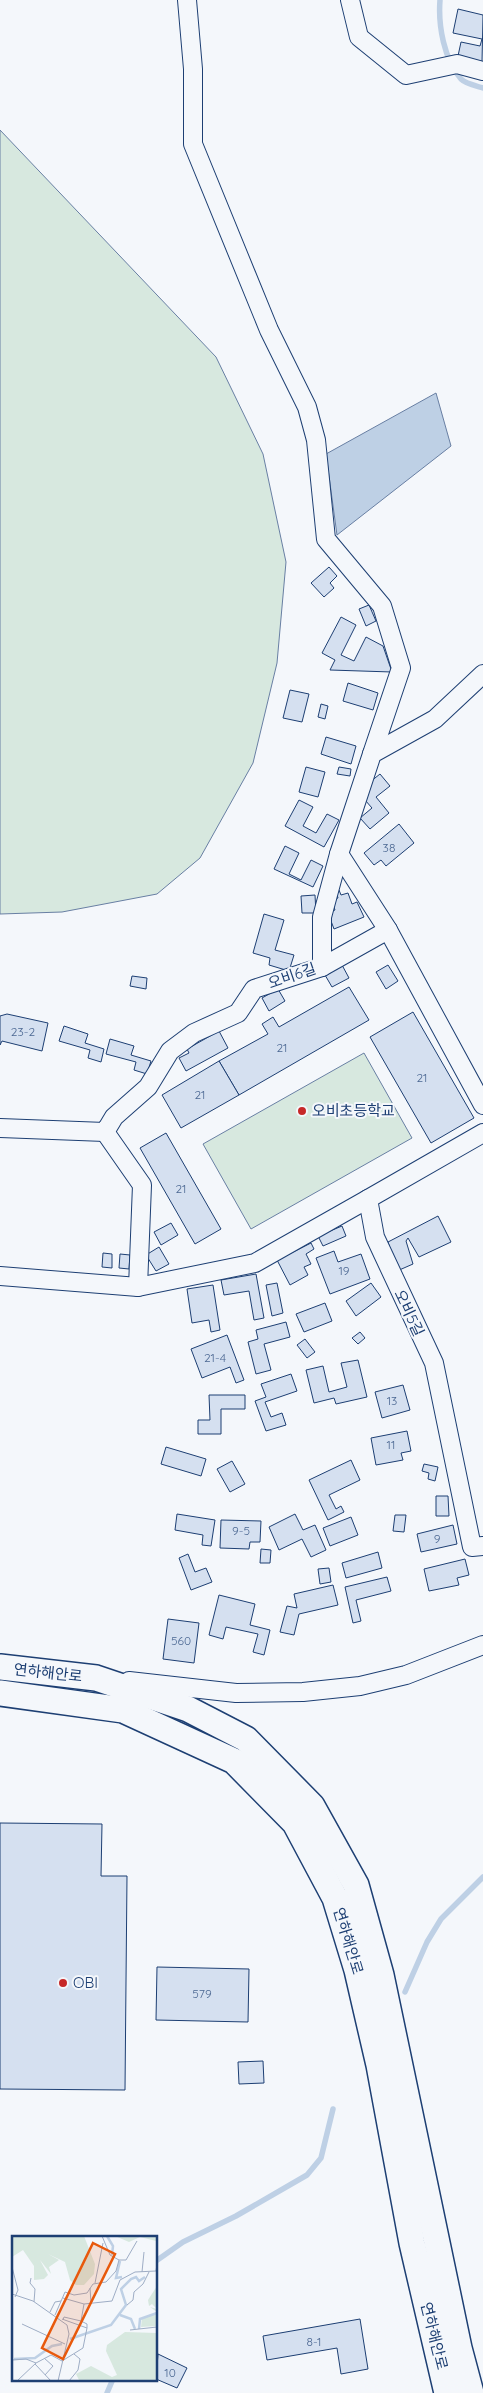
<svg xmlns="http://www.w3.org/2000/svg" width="483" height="2393" viewBox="0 0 483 2393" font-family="Quicksand,'Noto Sans KR',sans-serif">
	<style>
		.green { fill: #d7e8df; stroke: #687fa3 }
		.water { fill: #bed0e5; stroke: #687fa3 }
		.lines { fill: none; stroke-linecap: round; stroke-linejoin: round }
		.stream { stroke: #bed0e5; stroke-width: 5.5 }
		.building { fill: #d5e0f0; stroke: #1d3f73 }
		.street-casing { stroke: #1d3f73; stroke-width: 20 }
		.secondary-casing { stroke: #1d3f73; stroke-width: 28 }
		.street { stroke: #f4f7fb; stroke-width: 18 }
		.secondary { stroke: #f4f7fb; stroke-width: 25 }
		.poi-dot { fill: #c62828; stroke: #f4f7fb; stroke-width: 2 }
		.labels { text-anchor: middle; stroke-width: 4; stroke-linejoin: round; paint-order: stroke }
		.number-label { font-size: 12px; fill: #4b6792 }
		.street-label { font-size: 15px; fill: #1d3f73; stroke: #f4f7fb }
		.poi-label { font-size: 15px; fill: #1d3f73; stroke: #f4f7fb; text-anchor: start }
		.inset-river { fill: none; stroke: #bed0e5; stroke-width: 2.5 }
		.inset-road { fill: none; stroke: #9eadc5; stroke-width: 1 }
		.view { fill: #e8590c; fill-opacity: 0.15; stroke: #e8590c; stroke-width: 2.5 }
		.inset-edge { fill: none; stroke: #1d3f73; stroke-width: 2.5 }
	</style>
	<rect width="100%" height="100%" fill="#f4f7fb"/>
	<g class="green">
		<path d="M0,130L216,357L263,454L286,562L277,663L253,763L200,858L157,894L62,912L0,914Z"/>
		<path d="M364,1053L412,1138L251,1229L203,1144Z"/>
	</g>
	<path class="water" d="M436,393L451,446L337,535L326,454Z"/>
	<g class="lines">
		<g class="stream">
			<path d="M440,0C438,26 444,59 461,79C466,84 477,86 483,88"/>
			<path d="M405,1992L427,1942L441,1919L483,1877"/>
			<path d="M156,2261L183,2242L236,2216L307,2175L321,2158L333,2109"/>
			<path d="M107,2393L113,2379"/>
		</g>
	</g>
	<g class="building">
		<path d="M458,9L483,15L482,62L458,56L461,42L480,46L482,39L453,33Z"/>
		<path d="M329,567L337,576L330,583L334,588L324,597L311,583Z"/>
		<path d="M369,605L376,621L366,626L359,609Z"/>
		<path d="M341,617L356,625L341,655L354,661L366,637L383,646L392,672L330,670L335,660L322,653Z"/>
		<path d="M348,683L378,693L373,710L343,701Z"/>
		<path d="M290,690L309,694L302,722L283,718Z"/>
		<path d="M321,704L328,706L325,719L318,717Z"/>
		<path d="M326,737L356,746L351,764L321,754Z"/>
		<path d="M306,767L325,772L318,797L299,792Z"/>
		<path d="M339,767L351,769L350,776L337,774Z"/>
		<path d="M380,774L390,786L376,797L389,813L370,829L360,818L372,808L365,800L370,782Z"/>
		<path d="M299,800L313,807L303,826L316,833L327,814L339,820L324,847L285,826Z"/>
		<path d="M399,824L414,843L386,866L381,860L374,865L364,853Z"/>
		<path d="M285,846L299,853L289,874L301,880L311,860L323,866L313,887L274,869Z"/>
		<path d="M339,890L341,895L348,893L352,904L357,902L364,917L334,929L328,913L335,910L331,900L338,898L336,891Z"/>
		<path d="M315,895L316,913H302L301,896Z"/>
		<path d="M264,914L284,920L275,950L294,955L289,971L269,965L270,958L253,953Z"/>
		<path d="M342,965L349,978L332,987L325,975Z"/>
		<path d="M388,965L398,981L386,989L376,972Z"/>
		<path d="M132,976L147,978L146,989L130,986Z"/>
		<path d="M349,987L369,1020L239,1095L219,1061L268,1034L262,1024L273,1017L279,1027Z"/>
		<path d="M278,989L285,1001L269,1011L262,998Z"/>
		<path d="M413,1012L474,1118L431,1143L370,1037Z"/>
		<path d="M7,1014L48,1023L42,1051L2,1041L0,1045V1016Z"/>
		<path d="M64,1026L88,1034L85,1043L104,1049L101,1062L88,1058L90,1050L59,1041Z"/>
		<path d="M219,1031L228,1048L186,1071L179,1058L189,1053L187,1049Z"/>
		<path d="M110,1039L134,1046L131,1055L151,1061L147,1074L134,1070L136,1062L106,1054Z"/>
		<path d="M219,1061L239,1095L181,1128L162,1095Z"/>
		<path d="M166,1133L221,1229L195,1244L140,1148Z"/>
		<path d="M438,1216L451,1242L419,1257L408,1238L406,1241L413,1264L397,1271L388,1242Z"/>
		<path d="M171,1223L178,1235L161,1245L154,1232Z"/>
		<path d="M342,1226L346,1236L323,1246L318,1236Z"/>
		<path d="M311,1243L314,1249L306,1254L311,1264L304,1267L308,1275L290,1285L277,1260Z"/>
		<path d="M159,1247L169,1264L156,1271L146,1255Z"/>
		<path d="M334,1251L338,1262L361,1254L370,1279L330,1294L316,1258Z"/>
		<path d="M103,1253L112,1254V1268L102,1267Z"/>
		<path d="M120,1254L130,1255L129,1269L119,1268Z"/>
		<path d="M256,1274L264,1318L254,1320L249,1291L224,1295L221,1280Z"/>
		<path d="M277,1283L283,1313L272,1316L266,1285Z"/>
		<path d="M371,1283L381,1297L356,1316L346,1301Z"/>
		<path d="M213,1285L220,1330L211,1332L209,1320L192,1323L187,1289Z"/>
		<path d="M325,1303L332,1321L304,1332L296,1314Z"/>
		<path d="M286,1322L290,1337L264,1344L271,1370L256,1374L248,1342L258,1339L256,1330Z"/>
		<path d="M360,1332L365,1338L358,1344L352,1338Z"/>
		<path d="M227,1335L244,1380L236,1383L230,1367L202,1378L191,1349Z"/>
		<path d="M305,1339L315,1352L307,1358L297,1345Z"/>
		<path d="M358,1360L367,1397L336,1404L334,1398L314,1403L306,1370L323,1366L329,1392L347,1387L341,1363Z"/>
		<path d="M291,1374L297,1391L265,1402L271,1417L282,1413L286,1425L266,1431L255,1401L266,1397L261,1384Z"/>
		<path d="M403,1385L410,1410L382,1418L375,1392Z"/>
		<path d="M209,1395H245V1409H221V1434H198V1420H210Z"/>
		<path d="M407,1431L411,1451L401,1453L403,1460L376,1465L371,1438Z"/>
		<path d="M166,1447L206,1459L201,1476L161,1464Z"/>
		<path d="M351,1460L360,1480L329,1495L336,1509L341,1506L344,1512L328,1520L309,1480Z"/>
		<path d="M232,1461L245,1484L230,1492L217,1469Z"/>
		<path d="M424,1464L438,1467L435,1481L428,1479L429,1473L422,1471Z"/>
		<path d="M436,1496H448L449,1516H436Z"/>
		<path d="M177,1514L215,1520L211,1546L202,1545L203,1535L175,1530Z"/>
		<path d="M295,1514L303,1530L315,1525L326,1550L311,1557L302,1539L279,1550L269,1527Z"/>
		<path d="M395,1515H406L404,1532L393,1531Z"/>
		<path d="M351,1517L358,1535L330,1546L323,1528Z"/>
		<path d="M221,1520L261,1521L260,1542H250L249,1549L220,1548Z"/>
		<path d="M453,1525L457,1544L421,1552L417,1534Z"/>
		<path d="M261,1549L271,1550L270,1563H260Z"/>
		<path d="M378,1552L382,1568L346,1578L342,1563Z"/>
		<path d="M188,1554L195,1572L206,1568L212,1582L191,1590L179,1558Z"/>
		<path d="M465,1559L469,1575L457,1578L459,1585L429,1591L424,1569Z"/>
		<path d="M329,1568L331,1582L320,1584L318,1569Z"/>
		<path d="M387,1577L391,1591L356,1600L361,1621L353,1623L345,1587Z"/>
		<path d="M333,1585L338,1605L299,1614L294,1635L280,1632L287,1606L297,1608L294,1594Z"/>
		<path d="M219,1595L255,1604L250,1625L270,1630L264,1655L253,1652L258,1634L226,1627L223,1639L209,1635Z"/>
		<path d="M168,1619L199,1623L194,1663L163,1659Z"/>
		<path d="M0,1823L102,1824L101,1876H127L125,2090L0,2089Z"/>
		<path d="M157,1967L249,1969L248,2022L156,2020Z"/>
		<path d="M263,2061L264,2083L239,2084L238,2062Z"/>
		<path d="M360,2319L368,2369L341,2374L337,2348L267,2360L263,2336Z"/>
		<path d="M158,2354L187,2368L177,2388L156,2379Z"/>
	</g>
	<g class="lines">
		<g class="street-casing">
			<g id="street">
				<path d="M187,0L193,69V144L269,330L307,407L316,440L326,539L382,606L401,668L372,754"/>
				<path d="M350,0L359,37L406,75L457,64L483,71"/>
				<path d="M339,854L388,930L483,1105"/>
				<path d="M322,967L388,930"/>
				<path d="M0,1128L105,1132L114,1117L148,1087L170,1051L194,1033L238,1013L254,989L322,967V917L339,854L372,754L435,719L483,674"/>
				<path d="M105,1132L142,1185L138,1287"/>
				<path d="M483,1133L368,1199L375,1237L434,1363L472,1547L483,1546"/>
				<path d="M0,1276L138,1287L255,1263L368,1199"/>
				<path d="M129,1681L236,1693L303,1692L360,1686L406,1675L483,1645"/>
			</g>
		</g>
		<g class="secondary-casing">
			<g id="secondary">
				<path d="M0,1667L96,1678L188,1709L246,1739L312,1806L356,1885L381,1975L459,2348L471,2393"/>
				<path d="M0,1693L123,1710L234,1761L295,1823L335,1898L357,1970L379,2065L412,2243L447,2393"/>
			</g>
		</g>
		<use href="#street" class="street"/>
		<use href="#secondary" class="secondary"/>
	</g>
	<g class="poi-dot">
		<circle cx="302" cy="1111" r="5"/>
		<circle cx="63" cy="1983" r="5"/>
	</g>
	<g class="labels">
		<g class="number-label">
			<text x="389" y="852">38</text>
			<text x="23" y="1036">23-2</text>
			<text x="282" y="1052">21</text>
			<text x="422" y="1082">21</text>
			<text x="200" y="1099">21</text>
			<text x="181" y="1193">21</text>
			<text x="344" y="1275">19</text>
			<text x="215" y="1362">21-4</text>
			<text x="392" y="1405">13</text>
			<text x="391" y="1449">11</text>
			<text x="241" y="1535">9-5</text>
			<text x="437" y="1543">9</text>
			<text x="181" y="1645">560</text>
			<text x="202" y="1998">579</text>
			<text x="314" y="2346">8-1</text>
			<text x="170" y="2377">10</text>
		</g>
		<g class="street-label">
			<text transform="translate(292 976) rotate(-19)" y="5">오비6길</text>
			<text transform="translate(409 1313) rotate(65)" y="5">오비5길</text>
			<text transform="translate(48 1673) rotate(6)" y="5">연하해안로</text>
			<text transform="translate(348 1941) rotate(73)" y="5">연하해안로</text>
			<text transform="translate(434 2336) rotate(76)" y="5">연하해안로</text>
		</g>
		<g class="poi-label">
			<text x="312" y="1116">오비초등학교</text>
			<text x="73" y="1988">OBI</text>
		</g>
	</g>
	<g transform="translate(12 2236)">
		<rect width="145" height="145" fill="#f4f7fb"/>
		<path d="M0,0H72L83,28L82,38L72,49H64L58,44L53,26L36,18L47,24L37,31L39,38L28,24L36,39L32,43L22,44V30L11,14L0,21ZM103,0H145V10L144,5L128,1L117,6ZM145,50V76L138,71L145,73L140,68L137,70L136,64ZM145,78V90L129,91L130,82ZM113,96L145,97V145L67,144L64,138L79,130L100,141L105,139L94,115L95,109Z" fill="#d7e8df"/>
		<path class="inset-river" d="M95,0L101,10L100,19M108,25L104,42L110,41M108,79L119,83L123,93M127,93L128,83L145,77M58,103L99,89L114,69L109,53L119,43L124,41L127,45L133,41M2,123L23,122L40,110L50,108"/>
		<path class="inset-road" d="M90,0L98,19L107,24M107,24H114L125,5M0,31L6,54L3,61M130,36L132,16M19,42L18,47L23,53L22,66M83,47L91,7M78,52L79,67M0,58L21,65L55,89L57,98L46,145M51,62L72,68M115,69L121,64L122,56L131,48L137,36M38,76L43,66L49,65M43,79L53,56L62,59L75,57L81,48L94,46L104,35L107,24M51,84L52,81L69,85M10,88L53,108M75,92V88L69,85L72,68L100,65L108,44L123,36L144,35L145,28M118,94L145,91M32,122L41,130L33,139M0,124L14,123L24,127L39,119L50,125L71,112L75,92L50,83M23,128L39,145M5,145L24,127M57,145L66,134L68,123L62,118"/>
		<path class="view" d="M81,7L103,18L51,123L30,112Z"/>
		<rect width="145" height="145" class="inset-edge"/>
	</g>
</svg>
